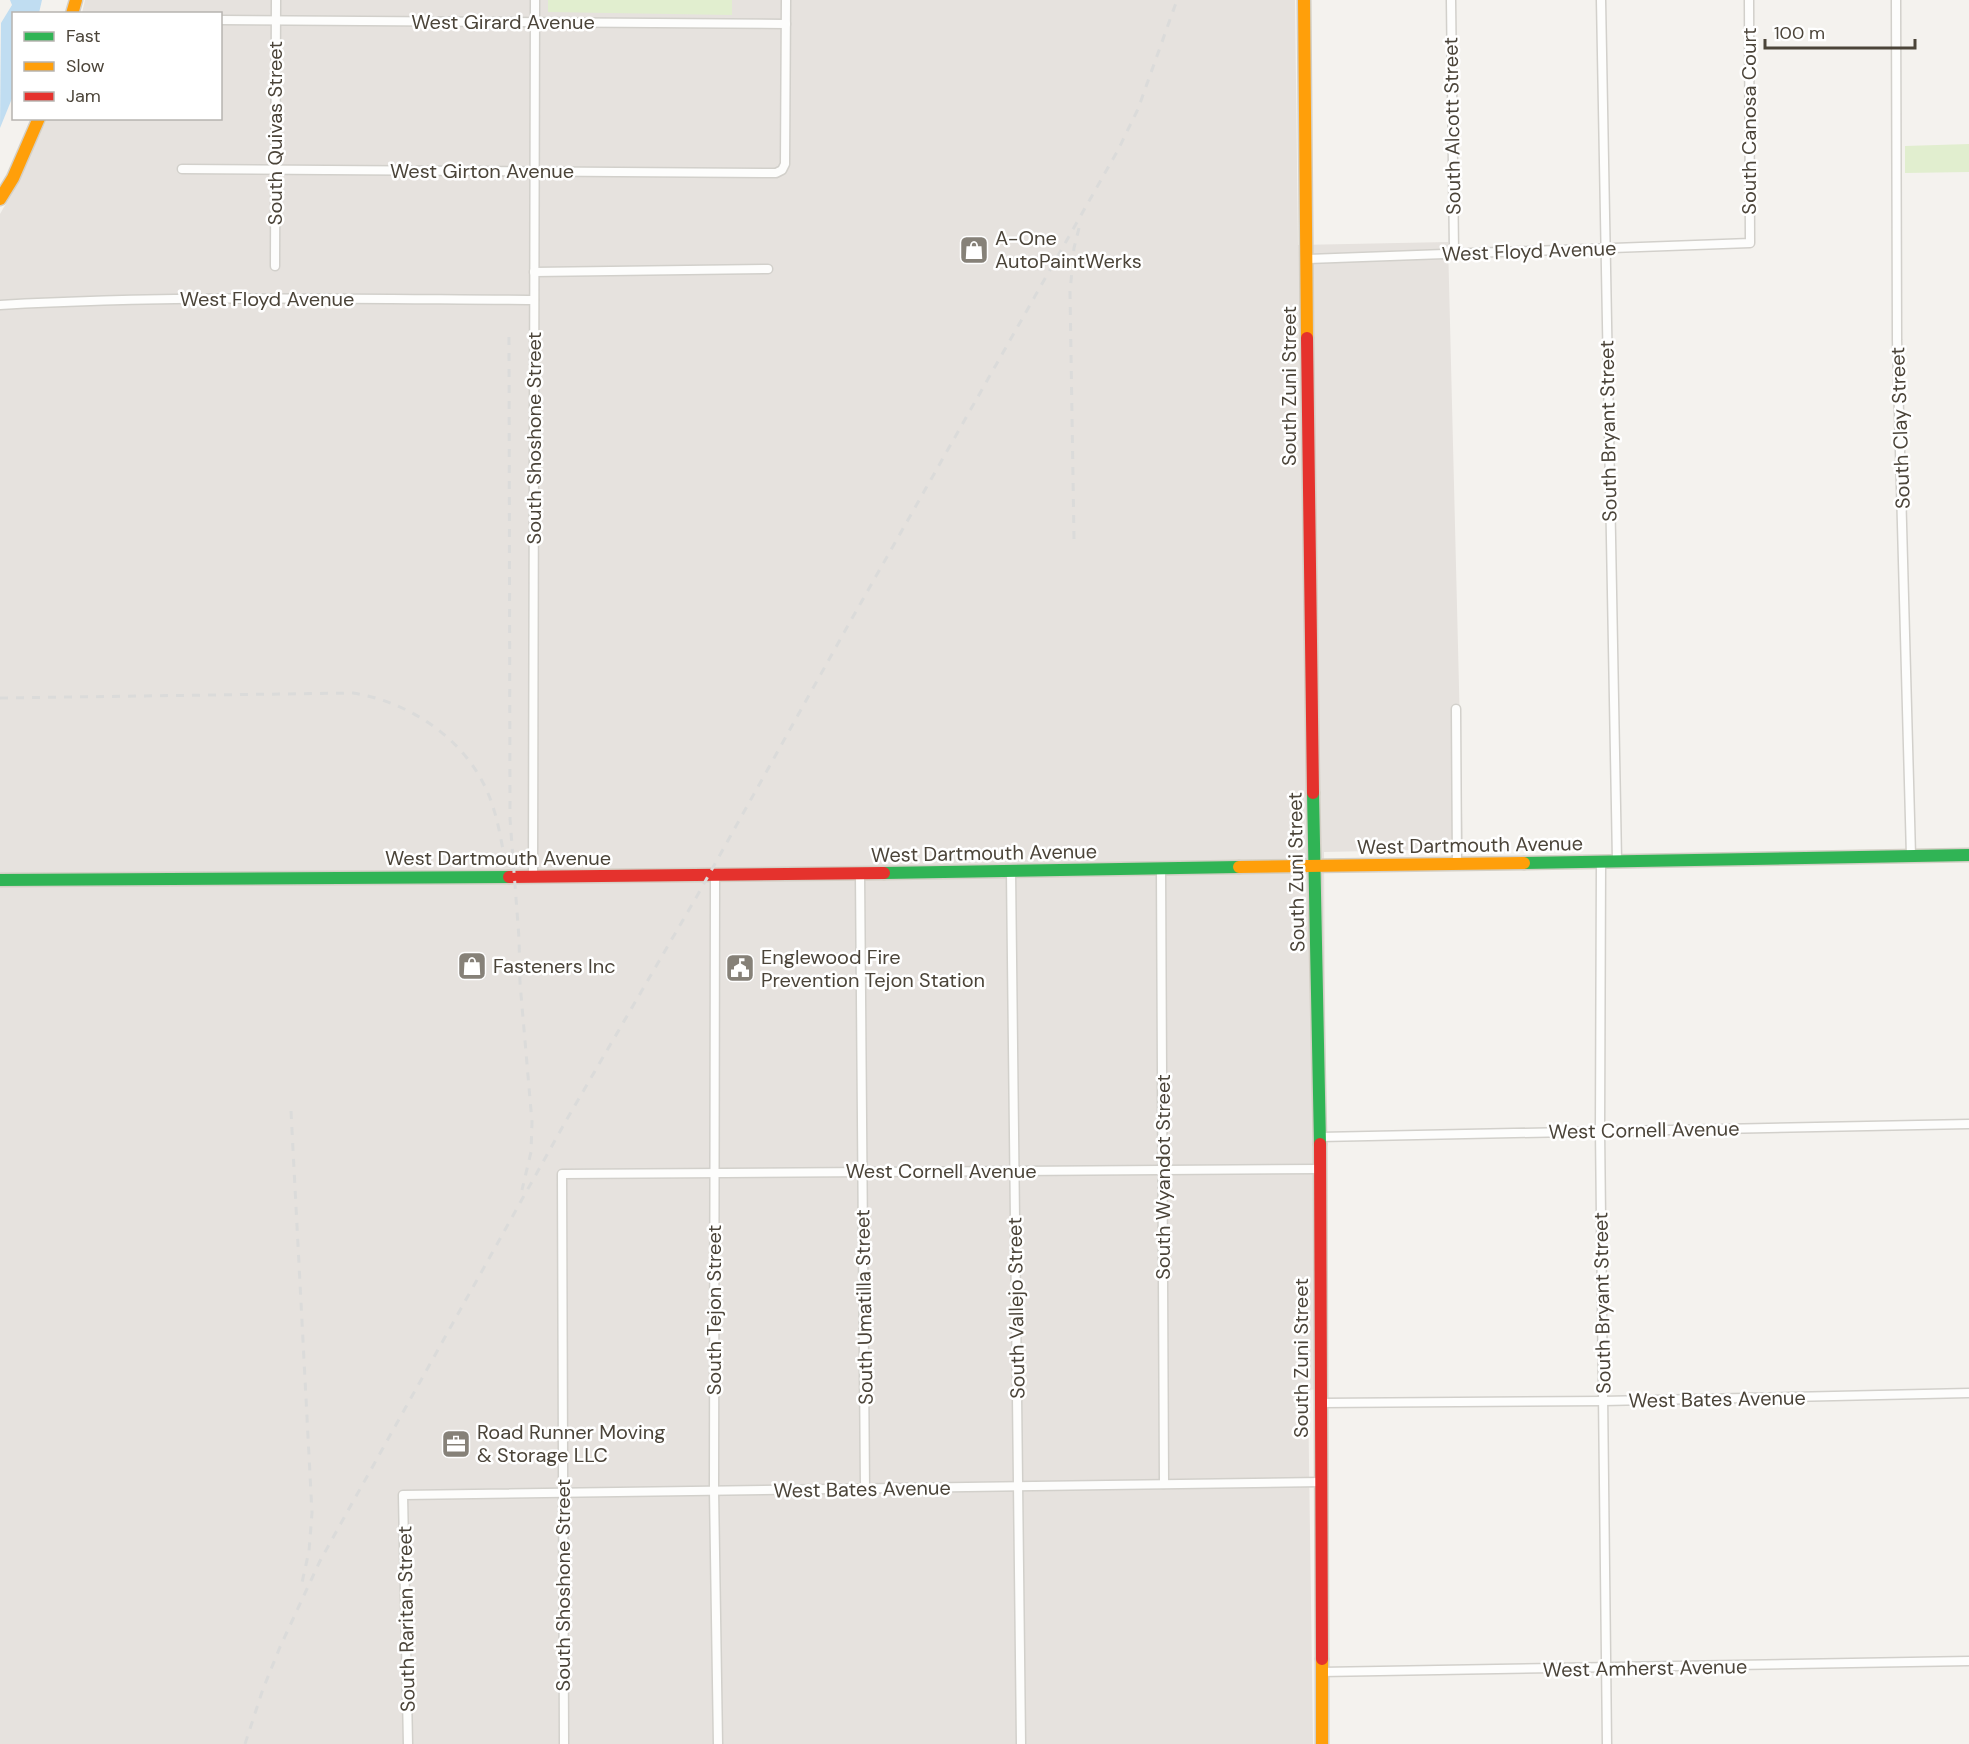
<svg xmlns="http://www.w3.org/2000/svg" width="1969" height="1744" viewBox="0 0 1969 1744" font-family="'DM Sans',sans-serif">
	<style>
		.industrial { fill: #e6e2de }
		.green { fill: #e1eecf }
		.water { fill: #c0ddf1 }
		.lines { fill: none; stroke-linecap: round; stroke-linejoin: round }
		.street-casing { stroke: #d2d0cb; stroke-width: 11 }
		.fast-casing { stroke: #d3cfc5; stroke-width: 15 }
		.slow-casing { stroke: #d3cfc5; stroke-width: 15 }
		.jam-casing { stroke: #d3cfc5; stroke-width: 15 }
		.street { stroke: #fdfdfc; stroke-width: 8 }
		.fast { stroke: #30b455; stroke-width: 12 }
		.slow { stroke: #ff9f0a; stroke-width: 12 }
		.jam { stroke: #e5322d; stroke-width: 12 }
		.rail { stroke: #dbdbda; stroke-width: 3; stroke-dasharray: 8 8; stroke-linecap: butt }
		.labels { text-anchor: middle; stroke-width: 5; stroke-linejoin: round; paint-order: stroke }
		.street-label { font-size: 20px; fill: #4b4439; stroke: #fff }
		.poi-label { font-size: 20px; fill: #4b4439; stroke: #fff; text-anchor: start }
	</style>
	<rect width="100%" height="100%" fill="#f4f2ee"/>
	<path class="industrial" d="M85,0H1295L1298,245L1448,242L1463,849L1324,852L1328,1388L1308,1390L1313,1744H0V214L15,188L47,119L220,118V14L82,13Z"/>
	<g class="green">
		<path d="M548,0H732V15L548,12Z"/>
		<path d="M1969,144V172L1905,173V146Z"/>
	</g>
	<path class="water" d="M10,0H42L39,13L14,14L13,96L0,128L1,23L12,5Z"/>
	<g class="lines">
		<g class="street-casing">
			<g id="street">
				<path d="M1451,0L1454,252"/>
				<path d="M1601,0L1617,861"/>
				<path d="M1896,0L1897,340L1911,856"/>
				<path d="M220,20L786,24"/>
				<path d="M182,169L776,173L782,170L785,164L786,0"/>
				<path d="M1308,259L1750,243L1749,0"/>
				<path d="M275,266L276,0"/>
				<path d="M534,272L768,269"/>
				<path d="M0,305C178,295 356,299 534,300"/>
				<path d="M1456,709L1457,865"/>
				<path d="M1601,862L1600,1130L1607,1744"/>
				<path d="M1161,870L1164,1484"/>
				<path d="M1011,872L1021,1744"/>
				<path d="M860,874L865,1489"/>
				<path d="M715,876L714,1490L718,1744"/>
				<path d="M533,877L535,0"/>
				<path d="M1320,1137L1969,1124"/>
				<path d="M1321,1403L1603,1401L1969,1393"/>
				<path d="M1321,1672L1969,1661"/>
				<path d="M408,1744L403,1495L1321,1482"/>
				<path d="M564,1744L562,1174L1320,1169"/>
			</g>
		</g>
		<g class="fast-casing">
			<g id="fast">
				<path d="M1313,793L1320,1144"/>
				<path d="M1524,863L1969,855"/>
				<path d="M884,873L1239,867"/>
				<path d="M0,880L509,877"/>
			</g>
		</g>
		<g class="slow-casing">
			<g id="slow">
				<path d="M1304,0L1307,338"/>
				<path d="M72,14L76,0"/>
				<path d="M0,199L13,178L39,118"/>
				<path d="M1239,867L1524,863"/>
				<path d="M1322,1659V1744"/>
			</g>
		</g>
		<g class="jam-casing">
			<g id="jam">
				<path d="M1307,338L1313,793"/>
				<path d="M509,877L884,873"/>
				<path d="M1320,1144L1322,1659"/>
			</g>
		</g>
		<use href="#street" class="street"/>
		<use href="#fast" class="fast"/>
		<use href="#slow" class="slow"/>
		<use href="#jam" class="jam"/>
		<g class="rail">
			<path d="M509,337L510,819L519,938L520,983L532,1122L531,1152L522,1190"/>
			<path d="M1074,539L1070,292L1074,248L1079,228"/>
			<path d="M0,698L353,693C415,703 474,745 493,807C499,825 502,846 506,865"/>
			<path d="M291,1111L312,1513L309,1551L301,1587"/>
			<path d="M245,1744L263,1689L280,1647L320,1561L350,1507L567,1119L697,896L846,629L1118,150L1138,109L1177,0"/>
		</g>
	</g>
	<defs>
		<g id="shop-square" transform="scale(1.5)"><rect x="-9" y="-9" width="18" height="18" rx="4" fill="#868178" stroke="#fff"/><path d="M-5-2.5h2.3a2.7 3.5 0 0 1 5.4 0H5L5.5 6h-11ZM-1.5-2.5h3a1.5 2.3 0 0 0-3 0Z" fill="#fff"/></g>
		<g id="civic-square" transform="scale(1.5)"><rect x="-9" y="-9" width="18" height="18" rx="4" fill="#868178" stroke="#fff"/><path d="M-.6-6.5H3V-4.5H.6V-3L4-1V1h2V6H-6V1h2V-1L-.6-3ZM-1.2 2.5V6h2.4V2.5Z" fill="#fff"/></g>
		<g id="office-square" transform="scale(1.5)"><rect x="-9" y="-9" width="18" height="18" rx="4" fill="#868178" stroke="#fff"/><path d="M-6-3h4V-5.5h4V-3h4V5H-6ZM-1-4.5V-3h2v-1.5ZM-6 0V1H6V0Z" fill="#fff"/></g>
	</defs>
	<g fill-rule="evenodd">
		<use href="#shop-square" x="974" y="250"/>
		<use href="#shop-square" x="472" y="966"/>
		<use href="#civic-square" x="740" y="968"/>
		<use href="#office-square" x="456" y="1444"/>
	</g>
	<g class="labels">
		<g class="street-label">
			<text x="503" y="29">West Girard Avenue</text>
			<text transform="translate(1749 121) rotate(-90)" y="7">South Canosa Court</text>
			<text transform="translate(1452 126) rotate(-91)" y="7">South Alcott Street</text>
			<text transform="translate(275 133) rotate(-90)" y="7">South Quivas Street</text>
			<text x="482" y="178">West Girton Avenue</text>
			<text transform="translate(1529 251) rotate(-2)" y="7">West Floyd Avenue</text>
			<text x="267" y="306">West Floyd Avenue</text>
			<text transform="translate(1289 386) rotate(-90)" y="7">South Zuni Street</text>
			<text transform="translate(1900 428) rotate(-92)" y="7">South Clay Street</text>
			<text transform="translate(1608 431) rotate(-91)" y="7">South Bryant Street</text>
			<text transform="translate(534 438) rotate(-90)" y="7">South Shoshone Street</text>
			<text transform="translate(1470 845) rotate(-1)" y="7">West Dartmouth Avenue</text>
			<text transform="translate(984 853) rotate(-1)" y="7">West Dartmouth Avenue</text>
			<text x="498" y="865">West Dartmouth Avenue</text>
			<text transform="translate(1296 872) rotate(-91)" y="7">South Zuni Street</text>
			<text transform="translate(1644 1130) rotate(-1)" y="7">West Cornell Avenue</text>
			<text x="941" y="1178">West Cornell Avenue</text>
			<text transform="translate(1163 1177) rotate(-90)" y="7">South Wyandot Street</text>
			<text transform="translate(1602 1303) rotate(-91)" y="7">South Bryant Street</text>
			<text transform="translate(864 1307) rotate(-91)" y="7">South Umatilla Street</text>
			<text transform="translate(1016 1308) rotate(-91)" y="7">South Vallejo Street</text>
			<text transform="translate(714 1310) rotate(-90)" y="7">South Tejon Street</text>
			<text transform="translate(1301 1358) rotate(-90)" y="7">South Zuni Street</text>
			<text transform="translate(1717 1399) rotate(-1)" y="7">West Bates Avenue</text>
			<text transform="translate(862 1489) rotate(-1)" y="7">West Bates Avenue</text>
			<text transform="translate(563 1585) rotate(-90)" y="7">South Shoshone Street</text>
			<text transform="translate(406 1619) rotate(-91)" y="7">South Raritan Street</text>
			<text transform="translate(1645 1668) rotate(-1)" y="7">West Amherst Avenue</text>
		</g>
		<g class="poi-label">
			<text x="995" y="245">A-One<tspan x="995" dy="23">AutoPaintWerks</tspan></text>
			<text x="761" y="964">Englewood Fire<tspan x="761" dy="23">Prevention Tejon Station</tspan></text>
			<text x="493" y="973">Fasteners Inc</text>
			<text x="477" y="1439">Road Runner Moving<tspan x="477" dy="23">&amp; Storage LLC</tspan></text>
		</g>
	</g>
	<rect x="12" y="12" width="210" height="108" fill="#ffffff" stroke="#b7b4b0" stroke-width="1.5"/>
	<rect x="24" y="32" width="30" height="9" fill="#30b455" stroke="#b7b4b0" stroke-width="1.5"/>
	<text x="66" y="42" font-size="18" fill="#4b4439">Fast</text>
	<rect x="24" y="62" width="30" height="9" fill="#ff9f0a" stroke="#b7b4b0" stroke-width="1.5"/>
	<text x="66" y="72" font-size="18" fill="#4b4439">Slow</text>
	<rect x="24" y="92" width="30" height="9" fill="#e5322d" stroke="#b7b4b0" stroke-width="1.5"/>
	<text x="66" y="102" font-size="18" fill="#4b4439">Jam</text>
	<path d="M1765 39v9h150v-9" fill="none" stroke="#4b4439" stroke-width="3"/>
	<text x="1774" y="39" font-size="18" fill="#4b4439" stroke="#ffffff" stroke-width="4.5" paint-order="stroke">100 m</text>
</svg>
